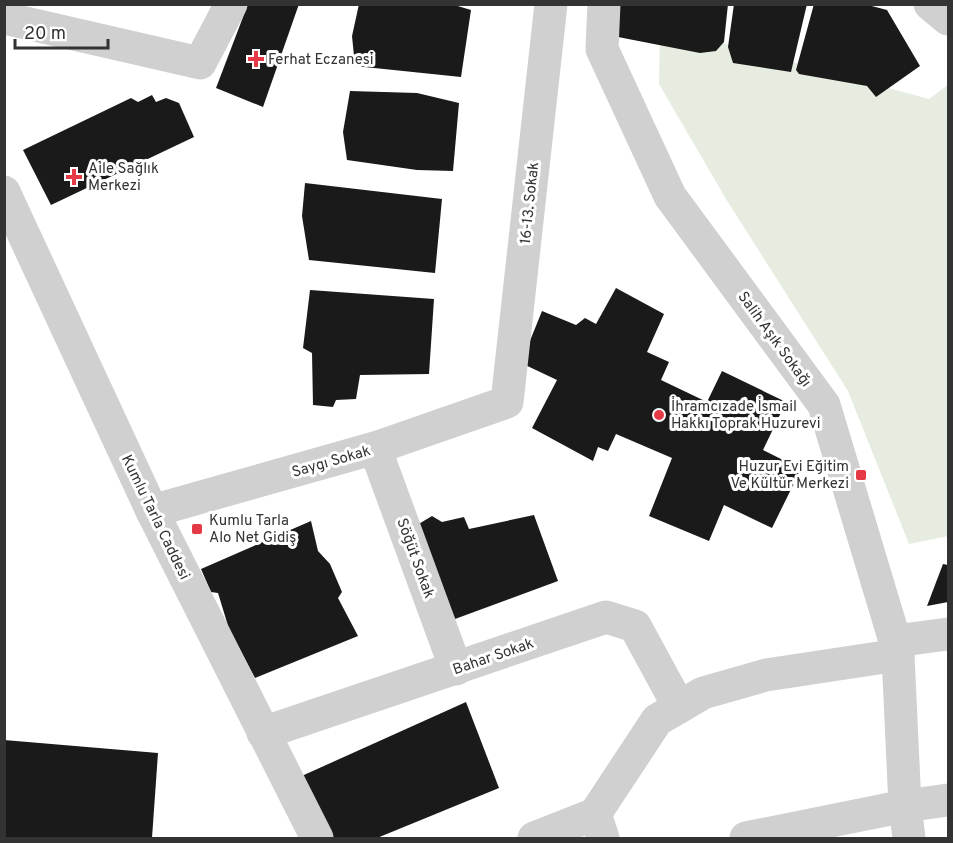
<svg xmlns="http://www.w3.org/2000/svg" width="953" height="843" viewBox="0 0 953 843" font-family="Overpass,sans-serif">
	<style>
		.green { fill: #e6ecdf }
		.building { fill: #1a1a1a }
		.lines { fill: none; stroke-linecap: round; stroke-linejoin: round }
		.minor { stroke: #d0d0d0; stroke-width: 33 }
		.poi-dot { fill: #e63946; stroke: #fff; stroke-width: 2 }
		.labels { text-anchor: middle; stroke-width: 6; stroke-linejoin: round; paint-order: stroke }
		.poi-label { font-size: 15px; fill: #333; stroke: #fff; text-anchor: start }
		.street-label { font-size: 15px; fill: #333; stroke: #fff }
	</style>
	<rect width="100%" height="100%" fill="#fff"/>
	<path class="green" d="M660,26L929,99L948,85V536L909,544L848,391L726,199L659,84Z"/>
	<g class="building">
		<path d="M248,4H299L263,107L216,88Z"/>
		<path d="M359,4H451L471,10L461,77L355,66L352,36Z"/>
		<path d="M608,4H728L724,42L716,51L700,53L618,37Z"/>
		<path d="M734,4H807L791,72L733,63L728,47Z"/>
		<path d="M814,4H864L887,10L920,66L876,97L867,86L799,74L796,70Z"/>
		<path d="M350,91L417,93L459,103L453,171L417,170L347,160L343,132Z"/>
		<path d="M152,95L156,102L166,98L179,103L194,137L51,205L23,150L131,98L138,102Z"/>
		<path d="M305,183L442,199L435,273L309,260L302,216Z"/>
		<path d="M616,288L664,314L647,352L669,362L661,380L707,402L722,371L786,402L763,450L801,469L772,528L724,505L709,541L649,516L672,458L616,434L608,451L598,447L593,461L532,428L557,380L521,363L542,311L576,325L585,318L596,324Z"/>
		<path d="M310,290L434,299L429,374L360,375L356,399L336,400L333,407L313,405L312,353L303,348Z"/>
		<path d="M534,515L558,581L455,619L417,525L432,516L442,522L464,517L469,529Z"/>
		<path d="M311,521L318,551L330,564L342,592L338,598L358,636L255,678L229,629L218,593L211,592L201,569Z"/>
		<path d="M943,564L948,565V602L927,606Z"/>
		<path d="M466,702L499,788L377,838H330L295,779Z"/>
		<path d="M4,740L158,753L152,838H4Z"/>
	</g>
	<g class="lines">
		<g class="minor">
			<path d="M604,4L602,49L670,196L824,405L895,641L898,655L905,806L909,838"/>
			<path d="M930,4L948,19"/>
			<path d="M4,18L200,63L231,4"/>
			<path d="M4,192L152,511L317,838"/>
			<path d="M375,448L456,669"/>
			<path d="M152,511L375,448L507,402L551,4"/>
			<path d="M895,641L948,634"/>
			<path d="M263,733L606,617L635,626L679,707"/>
			<path d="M534,838L595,814"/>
			<path d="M603,838L595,814L657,720L703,693L766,675L898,655"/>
			<path d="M746,838L905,806L948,800"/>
		</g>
	</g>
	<g class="poi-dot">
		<path d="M253 50h6v6h6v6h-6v6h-6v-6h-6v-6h6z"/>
		<path d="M71 168h6v6h6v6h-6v6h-6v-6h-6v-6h6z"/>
		<circle cx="659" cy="415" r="6"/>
		<rect x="855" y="469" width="12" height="12" rx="3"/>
		<rect x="191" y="523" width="12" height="12" rx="3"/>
	</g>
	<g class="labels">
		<g class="poi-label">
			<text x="268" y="64">Ferhat Eczanesi</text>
			<text x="88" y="173">Aile Sağlık<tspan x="88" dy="17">Merkezi</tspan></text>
			<text x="671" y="411">İhramcızade İsmail<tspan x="671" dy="17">Hakkı Toprak Huzurevi</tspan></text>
			<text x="849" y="471" text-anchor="end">Huzur Evi Eğitim<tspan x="849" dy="17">Ve Kültür Merkezi</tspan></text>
			<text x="209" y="525">Kumlu Tarla<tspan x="209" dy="17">Alo Net Gidiş</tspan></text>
		</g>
		<g class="street-label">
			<text transform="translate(529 203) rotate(-84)" y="5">16-13. Sokak</text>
			<text transform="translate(775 339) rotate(54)" y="5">Salih Aşık Sokağı</text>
			<text transform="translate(331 461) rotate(-16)" y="5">Saygı Sokak</text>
			<text transform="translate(156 517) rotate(64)" y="5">Kumlu Tarla Caddesi</text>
			<text transform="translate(416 558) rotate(70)" y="5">Söğüt Sokak</text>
			<text transform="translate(493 656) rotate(-19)" y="5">Bahar Sokak</text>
		</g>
	</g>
	<rect width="953" height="843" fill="none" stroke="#333333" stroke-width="12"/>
	<path d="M15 39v9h93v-9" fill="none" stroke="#333333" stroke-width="3"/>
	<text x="24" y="39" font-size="18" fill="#333333" stroke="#ffffff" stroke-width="4.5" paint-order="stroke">20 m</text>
</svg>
